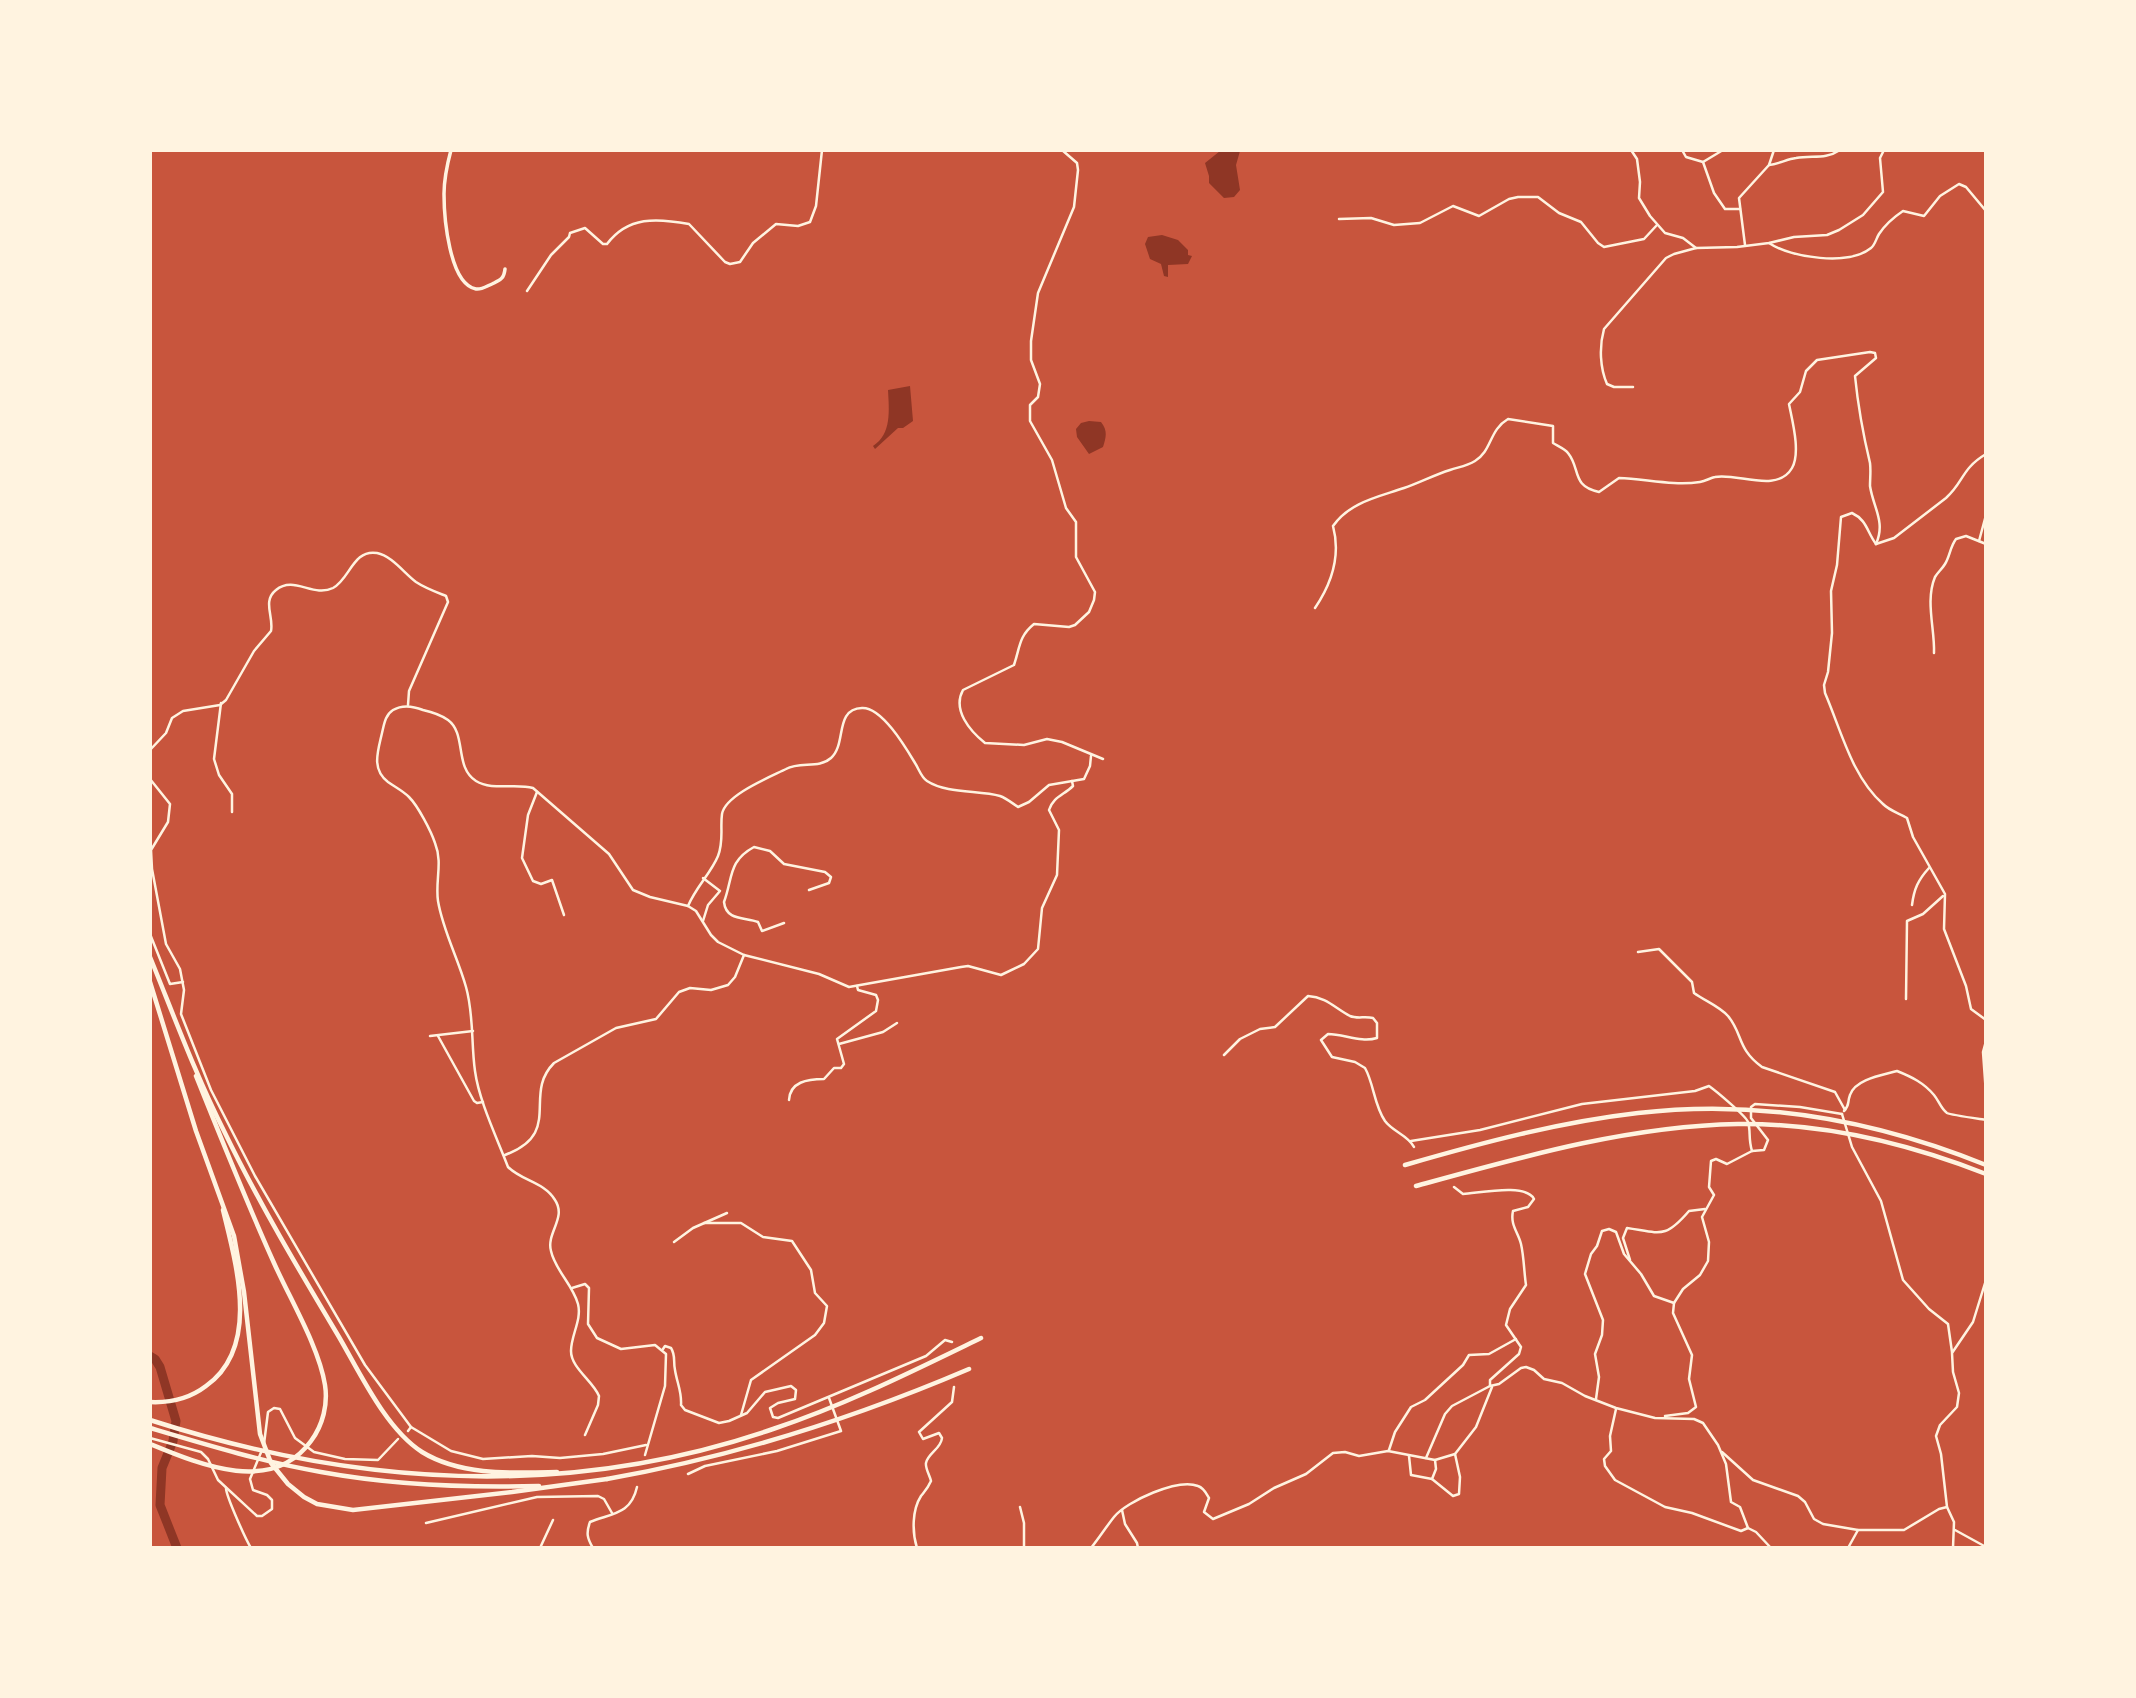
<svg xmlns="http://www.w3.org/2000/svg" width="2136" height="1698" viewBox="0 0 2136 1698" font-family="'Titillium Web',sans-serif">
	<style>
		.water { fill: #8f3625 }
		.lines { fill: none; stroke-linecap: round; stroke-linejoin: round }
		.river { stroke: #8f3625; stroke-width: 9 }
		.minor { stroke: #fff3e0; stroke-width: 2.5 }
		.tertiary { stroke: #fff3e0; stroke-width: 3.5 }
		.motorway { stroke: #fff3e0; stroke-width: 4.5 }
	</style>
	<rect width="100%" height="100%" fill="#c8553d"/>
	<g class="water">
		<path d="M1220,151H1240L1236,165L1240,190L1234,197L1224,198L1209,183V176L1205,163Z"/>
		<path d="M1162,235L1178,240L1188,250V255L1192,256L1188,264L1168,265V277L1164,276L1161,264L1150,259L1145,244L1148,237Z"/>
		<path d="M910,386L913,421L903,428H898L875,449L873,446C892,434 889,410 888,390Z"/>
		<path d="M1089,421L1101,422C1108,431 1106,437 1103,447L1089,454L1077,437L1076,429L1081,423Z"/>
	</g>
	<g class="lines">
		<path class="river" d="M150,1356L155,1359L160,1367L176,1421L173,1441L162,1468L160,1505L177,1548"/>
		<g class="minor">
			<path d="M1062,150L1077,163L1078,170L1074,207L1038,293L1031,341V360L1040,384L1038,397L1030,405V421L1052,460L1066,508L1076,522V557L1095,592L1094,600L1089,612L1075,625L1069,627L1034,624C1019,636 1020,647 1014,665L963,690C952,710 970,731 985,743L1024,745L1047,739L1062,742L1103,759"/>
			<path d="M1631,150L1637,159L1640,182L1639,198L1650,216L1665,233L1683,238L1696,248L1737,247L1769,243L1794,237L1827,235L1839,230L1863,215L1883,192L1880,158L1884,150"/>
			<path d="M1682,150L1686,157L1703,162L1714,193L1725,209H1740"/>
			<path d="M1703,162L1723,150"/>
			<path d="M1769,165C1779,164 1787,159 1796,158C1813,155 1825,160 1840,150"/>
			<path d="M1339,219L1371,218L1394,225L1420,223L1453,206L1479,216L1509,199L1518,197H1538L1559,213L1581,222L1598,243L1604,247L1644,239L1657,225"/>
			<path d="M1769,243C1791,258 1849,266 1871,248C1875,245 1876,239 1879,234C1885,225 1894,217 1903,211L1924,216L1940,196L1959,184L1966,187L1986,211"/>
			<path d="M1745,245L1739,198L1769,165L1774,150"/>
			<path d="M527,291L551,255L569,237L570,233L585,228L603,244H607C628,216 657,218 689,224L725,262L730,264L740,262L753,243L776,224L798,226L810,222L816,206L822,150"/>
			<path d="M1633,387H1614L1607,384C1600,368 1599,347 1604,329L1666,258L1674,254L1696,248"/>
			<path d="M1979,541L1986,515"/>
			<path d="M1876,544C1867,532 1867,520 1852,513L1841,517L1837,565L1831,591L1832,633L1828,672L1824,685L1825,693C1841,730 1852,777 1883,804C1890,811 1899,813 1907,818L1913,837L1945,894L1944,929L1966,986L1971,1009L1986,1020"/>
			<path d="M1876,544L1894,538L1946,498C1964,482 1961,469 1986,454"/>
			<path d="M1315,608C1332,583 1341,556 1333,526C1350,502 1378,497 1404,488C1419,483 1434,475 1450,470C1459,467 1467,466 1475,461C1492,451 1489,430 1508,419L1553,426V443C1558,446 1565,449 1568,453C1581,469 1571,486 1599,492L1619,478C1646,479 1673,486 1700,482C1706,481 1710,478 1715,477C1736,472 1777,494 1792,468C1801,452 1792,420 1789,404L1800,392L1806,371L1817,360L1870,352L1875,353L1876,358L1855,376C1858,406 1863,434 1870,463C1871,471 1870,478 1870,486C1873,507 1886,522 1876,544"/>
			<path d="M1934,653C1935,629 1925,601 1935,577C1938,572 1942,569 1945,564C1950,556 1950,547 1956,539L1966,536L1986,544"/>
			<path d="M221,703L214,759L219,775L232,794V812"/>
			<path d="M150,750L166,733L172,718L183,711L220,705L226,700L254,651L271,631C274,617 262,601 276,590C294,575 313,598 333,588C350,579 353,549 377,553C392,556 404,573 416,582C425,588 436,592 446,596L448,602L409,691L408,705"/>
			<path d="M150,779L170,804L168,822L151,850L152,869L166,944L180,969L184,990L181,1014L211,1090L255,1176L365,1365L411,1427"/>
			<path d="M537,792L528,815L522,858L533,881L541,884L552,880L564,915"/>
			<path d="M1912,905C1914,889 1918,880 1929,868"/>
			<path d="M688,906C696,887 711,873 718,856C724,841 720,828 722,814C725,795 770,777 786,769C800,761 819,769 831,758C847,744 834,709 862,708C882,707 906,748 915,763C919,769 921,777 927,781C947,794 979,790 1000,796C1006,798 1012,803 1018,807L1029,802L1049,785L1084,779L1090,766L1091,756"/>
			<path d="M703,921L708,905L720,891L703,878"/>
			<path d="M784,923L762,931L758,922C745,917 726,921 724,902C733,878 728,861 754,847L770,851L784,864L825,872L831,877L829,883L809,890"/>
			<path d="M150,934L170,984L183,982"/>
			<path d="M1638,952L1659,949L1692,982L1694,993C1705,1001 1719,1006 1728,1016C1743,1034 1737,1049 1762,1067L1835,1092L1845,1110"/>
			<path d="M1906,999L1907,921L1923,914L1943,896"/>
			<path d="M430,1036L473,1031"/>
			<path d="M438,1036L474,1101L477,1103L483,1102"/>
			<path d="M1986,1041L1983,1052L1986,1094"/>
			<path d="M839,1044L883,1032L897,1023"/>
			<path d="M1224,1055L1240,1039L1260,1029L1275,1027L1308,996C1326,997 1335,1008 1350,1016C1357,1019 1365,1016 1373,1018L1377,1023V1038C1361,1043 1344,1034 1328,1034L1321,1040L1332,1057L1355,1062L1365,1068C1374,1084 1374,1105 1385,1121C1393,1132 1408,1135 1414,1147"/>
			<path d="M789,1100C790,1082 807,1079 824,1079L834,1068H841L844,1064L837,1039L876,1011L878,1000L876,995L858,990L857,986"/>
			<path d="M1844,1111C1850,1105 1847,1103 1850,1095C1855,1079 1883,1075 1897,1071C1912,1077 1924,1083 1934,1095C1939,1101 1941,1109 1947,1113C1951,1115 1980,1119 1986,1120"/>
			<path d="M1842,1114L1852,1147L1881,1201L1903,1280L1929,1309L1948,1324L1952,1352"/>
			<path d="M1411,1141L1480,1130L1582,1104L1695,1091L1709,1086C1716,1091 1746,1116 1748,1122C1751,1131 1748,1138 1752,1151"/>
			<path d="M505,1155C564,1133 522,1095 554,1063L616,1028L656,1019L679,992L690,988L711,990L728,985L735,977L744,955"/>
			<path d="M1454,1187L1463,1194C1480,1193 1526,1183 1534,1199L1528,1207L1513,1211C1510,1225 1518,1232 1521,1244C1524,1257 1524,1272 1526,1285L1510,1309L1506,1325L1521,1347L1519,1354L1490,1380V1386L1499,1384L1521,1368L1526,1367L1534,1370L1544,1379L1562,1383L1585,1396L1616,1408L1655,1418L1694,1419L1703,1423L1718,1445L1726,1464L1731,1502L1740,1507L1748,1528"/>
			<path d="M704,1223H741L763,1237L792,1241L811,1270L815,1293L827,1306L824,1323L815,1335L751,1380L741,1415"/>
			<path d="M674,1242L693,1228L727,1213"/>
			<path d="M1630,1260L1623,1238L1627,1228C1661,1233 1665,1239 1689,1211L1705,1209"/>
			<path d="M572,1288L585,1284L589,1288L588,1324L597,1338L621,1349L655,1345L666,1354L665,1386L645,1455"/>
			<path d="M663,1349L665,1346L671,1348C676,1356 673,1361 675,1370C677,1383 682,1392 681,1405L685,1410L719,1423L729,1421L747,1413L765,1392L791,1386L796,1390L795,1399L778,1403L770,1408L773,1417L778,1418L926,1356L945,1340L952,1342"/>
			<path d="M1596,1399L1599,1377L1595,1354L1602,1335L1603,1320L1585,1274L1591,1254L1597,1246L1602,1231L1609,1229L1616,1232L1624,1254L1641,1274L1654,1296L1674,1303"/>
			<path d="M1616,1409L1610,1436L1611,1451L1604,1459L1605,1466L1615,1480L1665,1507L1692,1513L1741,1531L1748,1528L1756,1532L1771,1548"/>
			<path d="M1665,1416L1688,1413L1696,1407L1689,1379L1692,1355L1673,1313L1674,1303L1683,1289L1700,1275L1708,1261L1709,1242L1702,1217L1714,1195L1709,1187L1711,1161L1716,1159L1727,1164L1752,1151L1764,1150L1768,1140L1751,1118V1107L1755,1104L1800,1107L1842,1114"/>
			<path d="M408,1431L411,1427L451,1451L483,1459L532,1456L560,1458L603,1454L646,1445"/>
			<path d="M585,1435L598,1405L599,1396C593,1381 571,1368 571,1351C571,1335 582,1320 578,1304C573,1285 555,1270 551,1251C546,1233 567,1218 555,1200C544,1182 522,1181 508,1167C497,1138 479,1101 475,1071C471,1043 474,1015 466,987C458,958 443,931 438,901C435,881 443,863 435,843C431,831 418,806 409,797C403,791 395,787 388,782C371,769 378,751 382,733C384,725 385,715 393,710C403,704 413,706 423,710C432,712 441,715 448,720C467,734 454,767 476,781C492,791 516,783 533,788L609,854L633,890L650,897L688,906L696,911L711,935L718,942L744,955L819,974L849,987L961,967L968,966L1001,975L1024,964L1038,949L1042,908L1057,875L1059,830L1049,810C1053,797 1064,795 1073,786L1072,781"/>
			<path d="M150,1438L201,1452L208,1459L218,1480L257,1516H262L272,1509V1500L267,1495L253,1490L250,1479L262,1450"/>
			<path d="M264,1444L268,1412L274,1408L280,1409L295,1438L314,1452L345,1459L378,1460L398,1439"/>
			<path d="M1389,1450L1395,1432L1411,1407L1425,1400L1463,1365L1469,1355L1489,1354L1516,1339"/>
			<path d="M1722,1452L1753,1480L1798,1496L1805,1502L1814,1519L1823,1524L1858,1530H1904L1939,1509L1947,1507"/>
			<path d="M1409,1456L1411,1475L1432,1479L1453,1496L1459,1494L1460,1477L1455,1454"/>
			<path d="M1426,1458L1445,1414L1452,1406L1490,1386"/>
			<path d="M688,1474L705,1466L777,1451L841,1431L829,1398"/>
			<path d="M1432,1479L1436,1469L1435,1460"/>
			<path d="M226,1488C226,1496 246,1540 251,1548"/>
			<path d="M1020,1507L1024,1523V1548"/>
			<path d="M1122,1510L1125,1524L1137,1543L1138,1548"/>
			<path d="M426,1523L537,1497L598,1496L604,1499L612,1513"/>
			<path d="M1955,1530L1986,1547"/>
			<path d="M540,1548L553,1520"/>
			<path d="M593,1548C587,1538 586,1533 590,1522C613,1513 631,1514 637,1487"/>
			<path d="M917,1548C912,1532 912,1510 921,1496C925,1491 928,1488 931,1481C930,1476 925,1468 926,1463C928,1453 941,1449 942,1438L939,1433L923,1439L919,1432L952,1402L954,1387"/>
			<path d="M1091,1548C1099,1538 1106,1527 1114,1517C1127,1501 1178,1478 1198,1486C1204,1488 1206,1493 1209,1498L1204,1512L1213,1519L1249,1504L1274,1488L1306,1474L1333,1453L1345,1452L1359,1456L1388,1451L1435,1460L1455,1454L1476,1427L1492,1387"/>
			<path d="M1848,1548L1858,1530"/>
			<path d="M1953,1548L1954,1522L1947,1507L1941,1454L1936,1436L1940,1425L1957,1407L1959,1393L1953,1372L1952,1353L1973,1322L1986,1280"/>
		</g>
		<path class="tertiary" d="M451,150C447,165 444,180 444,194C444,216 449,284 476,289C481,290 487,286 492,284C500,280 504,279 505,269"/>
		<g class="motorway">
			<path d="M150,957C174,1016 196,1076 225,1133C259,1203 299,1270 339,1337C360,1373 386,1429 422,1452C461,1476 513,1473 557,1472"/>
			<path d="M150,982L196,1131L234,1236L244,1292L260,1434L271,1463L288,1484L304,1497L317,1504L353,1510L512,1492L607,1479"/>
			<path d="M1405,1165C1481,1143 1559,1122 1638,1113C1757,1099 1875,1120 1986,1165"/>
			<path d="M1416,1186C1521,1157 1628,1126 1738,1124C1823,1123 1907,1143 1986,1174"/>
			<path d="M150,1402C171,1403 189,1399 206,1386C261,1347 236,1264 223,1210"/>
			<path d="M150,1420C355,1486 567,1500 773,1429C845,1405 913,1371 981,1338"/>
			<path d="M150,1428C207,1445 263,1462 321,1472C392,1485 466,1488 539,1486"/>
			<path d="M150,1444C201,1465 272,1495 311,1441C323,1425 328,1404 325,1385C319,1347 290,1299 274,1263C246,1201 221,1138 196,1076"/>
			<path d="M607,1479C732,1457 852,1419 969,1369"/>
		</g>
	</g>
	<rect width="2136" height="1698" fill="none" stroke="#fff3e0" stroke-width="304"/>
</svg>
